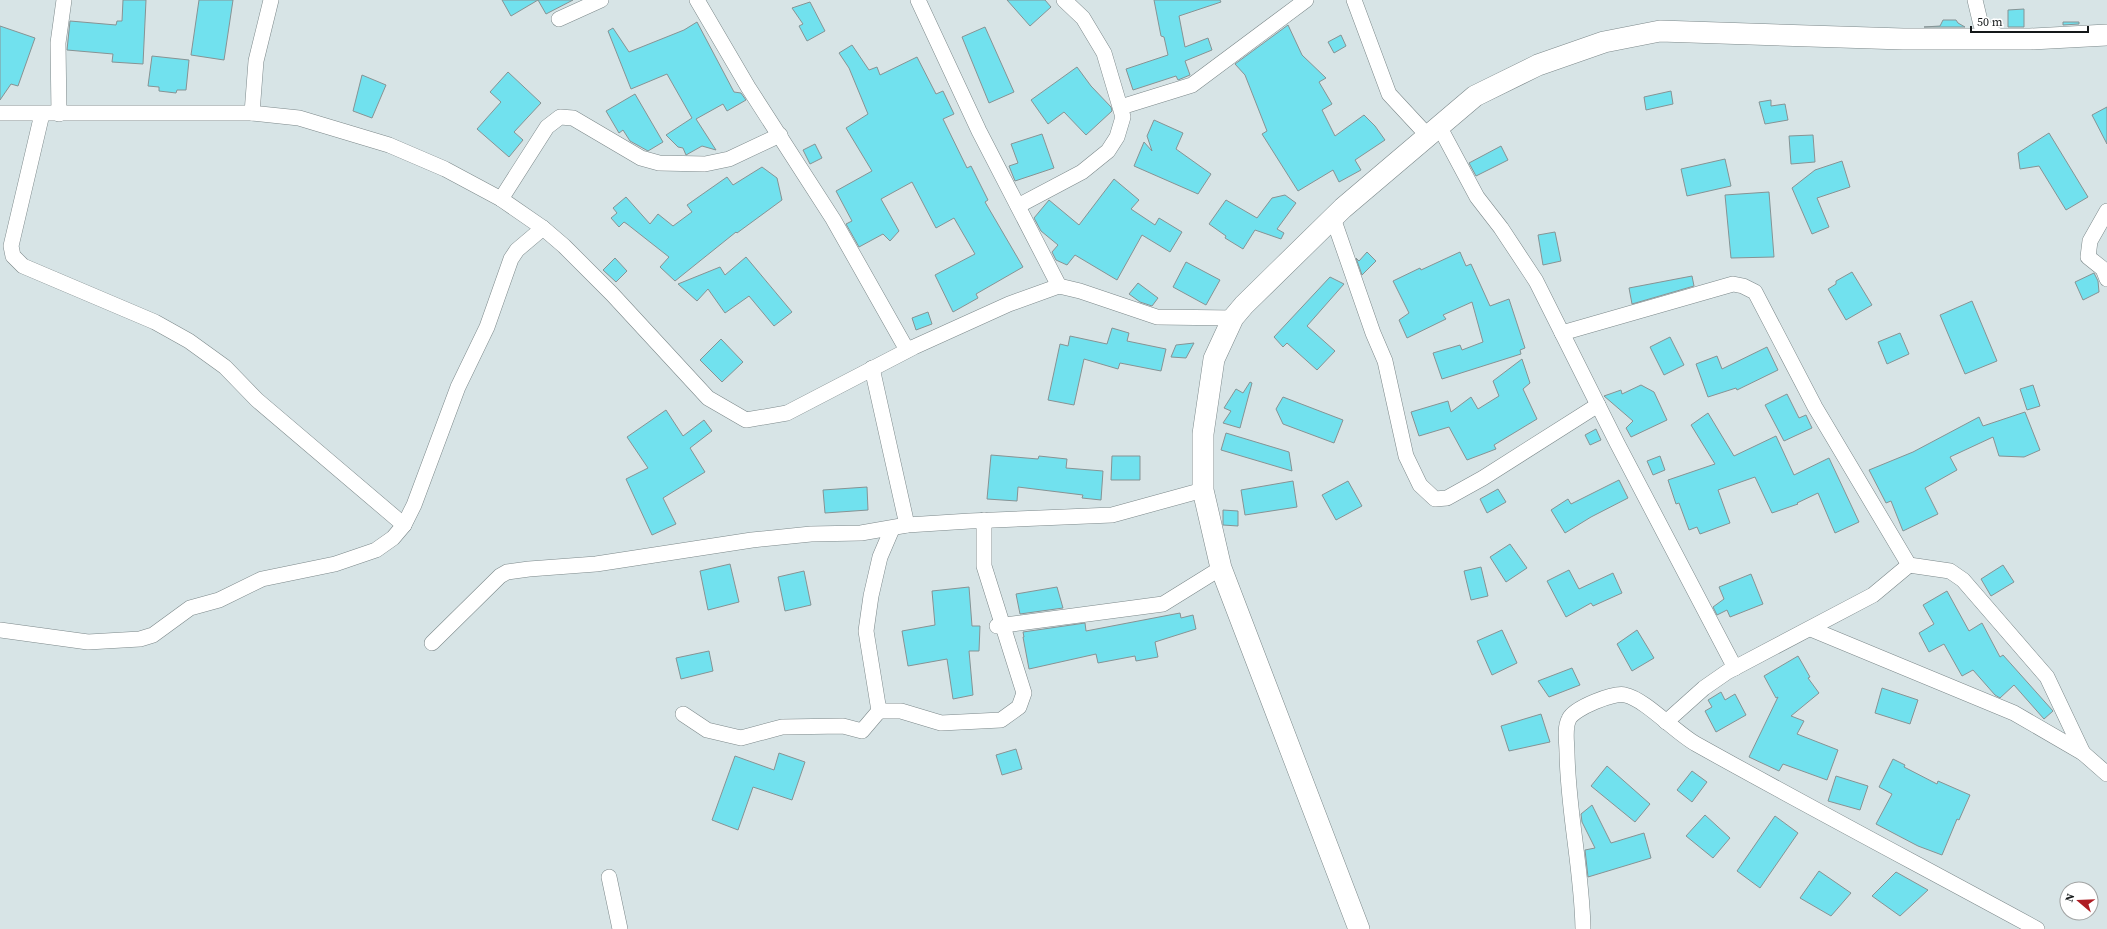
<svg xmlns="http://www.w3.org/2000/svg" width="2107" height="929" viewBox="0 0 2107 929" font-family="'Source Serif 4',serif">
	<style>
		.building { fill: #71e1ee; stroke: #879394 }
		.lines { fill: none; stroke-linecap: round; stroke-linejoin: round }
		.minor-casing { stroke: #7c888a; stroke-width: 16 }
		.secondary-casing { stroke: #7c888a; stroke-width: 22 }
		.minor { stroke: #fff; stroke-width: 15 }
		.secondary { stroke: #fff; stroke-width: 21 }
	</style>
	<rect width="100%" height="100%" fill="#d7e4e6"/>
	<g class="building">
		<path d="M123,0H146L143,64L112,62L113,54L67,50L70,21L116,25L117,21H122Z"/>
		<path d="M199,0H233L224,60L191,55Z"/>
		<path d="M502,0H538L511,16Z"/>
		<path d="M538,0H573L546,14Z"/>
		<path d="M1007,0H1045L1051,7L1030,26Z"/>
		<path d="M1154,0H1220L1221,2L1179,16L1185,47L1208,38L1212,50L1185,61L1190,75L1178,80L1176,76L1133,90L1126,69L1168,55L1164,37L1161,36Z"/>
		<path d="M810,2L825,31L807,41L799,26L803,24L792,8Z"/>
		<path d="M2024,9V27H2008V10Z"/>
		<path d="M1943,20H1956L1958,23L1965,27H1924L1940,26Z"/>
		<path d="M697,22L734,92L741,93L746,100L727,111L723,104L696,119L716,150L702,146L686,155L683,148L678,147L666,135L692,118L667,74L631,89L608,31L613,28L629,52L684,30Z"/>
		<path d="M2063,22H2079V24L2063,25Z"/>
		<path d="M1288,25L1302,55L1326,78L1319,82L1332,104L1322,110L1335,136L1364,115L1375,126L1385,140L1355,160L1361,170L1339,182L1333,170L1298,191L1262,134L1267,131L1245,75L1235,64Z"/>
		<path d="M0,26L35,38L18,86L11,84L0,100Z"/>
		<path d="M985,27L1014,92L989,103L962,37Z"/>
		<path d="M1341,35L1346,46L1334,53L1328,42Z"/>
		<path d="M852,45L869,70L877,67L880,75L917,57L936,94L943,91L954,114L943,119L967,168L971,166L988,200L985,202L1023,267L976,294L978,298L953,312L935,275L975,254L954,218L936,228L912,182L881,199L899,231L890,241L883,234L859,247L846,224L852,221L836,191L872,171L846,128L868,114L849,68L839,53Z"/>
		<path d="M152,56L189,60L186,90H177L176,93L159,91V87L148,86Z"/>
		<path d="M1077,67L1091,86L1111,107L1112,111L1086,135L1064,112L1048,124L1031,100Z"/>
		<path d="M508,72L541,103L514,132L523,140L509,157L477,129L501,102L490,92Z"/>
		<path d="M362,75L386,85L372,118L353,111Z"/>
		<path d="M1671,91L1673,104L1646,110L1644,97Z"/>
		<path d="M635,94L663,142L648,151L630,141L623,130L619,133L606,111Z"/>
		<path d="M1771,100V106L1785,104L1788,120L1765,124L1759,102Z"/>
		<path d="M2107,107V144L2092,115Z"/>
		<path d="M1154,120L1183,133L1176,149L1211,174L1198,194L1134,166L1144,142L1152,151L1147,136Z"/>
		<path d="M2049,133L2088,197L2066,210L2039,166L2020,169L2018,153Z"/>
		<path d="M1042,134L1054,168L1015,181L1009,166L1018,163L1011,144Z"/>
		<path d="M1813,135L1815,162L1791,164L1789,136Z"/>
		<path d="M815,144L822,158L810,164L803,150Z"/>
		<path d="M1501,146L1508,160L1476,176L1469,163Z"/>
		<path d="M1725,159L1731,186L1687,196L1681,169Z"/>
		<path d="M1842,161L1850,187L1817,198L1829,227L1812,234L1792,188L1815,170Z"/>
		<path d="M762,167L777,178L782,200L737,233L736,232L675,281L660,267L669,257L627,224L624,222L619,227L611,218L617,213L613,208L626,197L650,224L658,214L673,226L692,212L687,205L727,177L733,185Z"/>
		<path d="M1114,179L1139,200L1131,209L1155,225L1159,218L1182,232L1170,252L1142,235L1117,280L1075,255L1067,265L1056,260L1052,252L1058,245L1041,231L1034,218L1049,200L1079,225Z"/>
		<path d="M1769,192L1774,257L1731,258L1725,195Z"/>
		<path d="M1285,195L1296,203L1277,229L1284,233L1281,239L1255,230L1243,249L1225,238L1226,236L1209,224L1226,200L1257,218L1272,198Z"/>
		<path d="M1555,232L1561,261L1543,265L1538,235Z"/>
		<path d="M1367,252L1376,261L1362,275L1356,258L1359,261Z"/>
		<path d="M1460,252L1466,266L1471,264L1490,306L1509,299L1525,348L1520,350L1521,354L1442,379L1433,353L1460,345L1462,350L1483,342L1472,302L1443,315L1446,319L1407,338L1399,320L1409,313L1393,281L1420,268L1421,270Z"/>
		<path d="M746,257L792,312L774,326L749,296L725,313L708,289L697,301L678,284L720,267L725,275Z"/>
		<path d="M615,258L627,271L616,282L603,270Z"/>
		<path d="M1186,262L1220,280L1206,305L1173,287Z"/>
		<path d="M1852,272L1872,305L1846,320L1828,289L1836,284V281Z"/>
		<path d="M2094,273L2098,281L2099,292L2083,300L2075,282Z"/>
		<path d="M1692,276L1694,286L1632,304L1629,288Z"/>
		<path d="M1330,277L1344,284L1307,326L1335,351L1317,370L1287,343L1283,347L1274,337Z"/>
		<path d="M1138,283L1158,298L1152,306L1140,302L1129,294Z"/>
		<path d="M1972,301L1997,361L1965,374L1940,315Z"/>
		<path d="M928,312L932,324L916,330L912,318Z"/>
		<path d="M1112,328L1129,333L1127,341L1166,349L1161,371L1120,363L1118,369L1084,359L1074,405L1048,400L1060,344L1068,346L1070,336L1107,344Z"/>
		<path d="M1900,333L1909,354L1887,364L1878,342Z"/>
		<path d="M1670,337L1684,365L1664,375L1650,347Z"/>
		<path d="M721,339L743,362L722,382L700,360Z"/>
		<path d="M1194,343L1186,358L1171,357L1176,345Z"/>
		<path d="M1767,347L1778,370L1737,390L1736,388L1708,397L1696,364L1717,356L1722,369Z"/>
		<path d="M1522,359L1530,383L1523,389L1537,419L1494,445L1496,449L1467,460L1449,427L1419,436L1411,412L1448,401L1451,412L1471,397L1478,409L1499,396L1493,381Z"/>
		<path d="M1250,382L1252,383L1240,428L1223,423L1231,411L1224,408L1236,389L1243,393Z"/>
		<path d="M1641,385L1654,392L1667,420L1631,437L1626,428L1633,421L1604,396L1621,390L1622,394Z"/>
		<path d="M2033,385L2040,406L2027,410L2020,389Z"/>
		<path d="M1787,394L1799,418L1806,415L1812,428L1784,441L1765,405Z"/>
		<path d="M1283,397L1343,420L1334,443L1283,424L1276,409Z"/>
		<path d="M666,410L683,436L704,420L712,431L690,448L705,472L663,498L676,524L652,535L626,479L648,468L627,437Z"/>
		<path d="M2025,412L2040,450L2024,457L1999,456L1993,437L1950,457L1957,470L1925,488L1938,514L1903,531L1891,501L1886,503L1869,470L1913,452L1979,417L1983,426Z"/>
		<path d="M1708,413L1734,456L1776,436L1794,475L1829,458L1859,522L1835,533L1818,493L1797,503L1798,504L1772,513L1755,477L1718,490L1730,523L1700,534L1697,527L1689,530L1679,503L1676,504L1668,480L1715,464L1691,425Z"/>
		<path d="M1596,429L1601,440L1590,445L1585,435Z"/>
		<path d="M1226,433L1289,452L1292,471L1221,450Z"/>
		<path d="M991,455L1038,459L1039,456L1067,459L1066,468L1103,471L1101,500L1082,498L1083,495L1018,487L1017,501L987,499Z"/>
		<path d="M1112,456H1140V480H1111Z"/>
		<path d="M1660,456L1665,470L1653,475L1647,461Z"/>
		<path d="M1619,480L1628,498L1591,517L1565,533L1551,510L1568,499L1571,504Z"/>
		<path d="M1293,481L1297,507L1245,515L1241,490Z"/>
		<path d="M1348,481L1362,506L1336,520L1322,495Z"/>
		<path d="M867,487L868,510L825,513L823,490Z"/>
		<path d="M1498,489L1506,502L1487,513L1480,499Z"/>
		<path d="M1223,510L1238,511V526L1223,525Z"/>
		<path d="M1510,544L1527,568L1506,582L1490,557Z"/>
		<path d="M730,564L739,602L708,610L700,571Z"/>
		<path d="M2003,565L2014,582L1991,596L1981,579Z"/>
		<path d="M1481,567L1488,596L1471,600L1464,571Z"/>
		<path d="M1569,570L1579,589L1613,573L1622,593L1593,606L1591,603L1566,617L1547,581Z"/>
		<path d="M804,571L811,605L785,611L778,577Z"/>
		<path d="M1751,574L1763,604L1730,617L1727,610L1717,615L1713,607L1724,599L1719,587Z"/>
		<path d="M969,587L972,626H980L979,651H969L973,695L953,699L947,659L908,666L902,631L935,625L932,591Z"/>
		<path d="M1057,587L1063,608L1020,614L1016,594Z"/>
		<path d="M1947,591L1969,631L1982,623L2000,657L2003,655L2053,711L2044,719L2014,685L2000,698L1995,695L1973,670L1962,676L1944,644L1929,652L1919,633L1934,624L1923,605Z"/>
		<path d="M1180,613L1181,618L1193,615L1196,629L1155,642L1158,657L1136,661L1135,656L1098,663L1096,654L1029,669L1023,637H1024L1023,632L1085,623L1086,631Z"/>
		<path d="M1502,630L1517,663L1492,675L1477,641Z"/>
		<path d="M1637,630L1654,658L1632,671L1617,644Z"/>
		<path d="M709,651L713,671L681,679L676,658Z"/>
		<path d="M1798,656L1810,677L1808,678L1819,693L1791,716L1804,721L1797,734L1838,750L1827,780L1783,764L1779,771L1749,757L1778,697L1776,698L1764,676Z"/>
		<path d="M1572,668L1580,685L1549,697L1538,681Z"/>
		<path d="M1882,688L1918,700L1910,724L1875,713Z"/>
		<path d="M1721,692L1725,700L1735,694L1746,715L1716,732L1705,711L1712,707L1708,700Z"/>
		<path d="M1541,714L1550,742L1509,751L1501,726Z"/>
		<path d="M1016,749L1022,769L1002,775L996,755Z"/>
		<path d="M779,753L805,762L792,800L753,787L738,830L712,820L735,756L774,770Z"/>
		<path d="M1893,759L1905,765L1904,767L1937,784L1938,781L1970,795L1959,820L1957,819L1942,855L1918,846L1876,824L1892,794L1879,787Z"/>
		<path d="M1607,766L1650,804L1635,822L1591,786Z"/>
		<path d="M1692,771L1707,782L1692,802L1677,790Z"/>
		<path d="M1836,776L1868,786L1860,810L1828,801Z"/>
		<path d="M1592,805L1611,843L1644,833L1651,858L1588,877L1585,850L1595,848L1582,822L1581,814Z"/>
		<path d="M1705,815L1730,838L1713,858L1686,836Z"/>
		<path d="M1775,816L1798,833L1760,888L1737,871Z"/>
		<path d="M1819,871L1851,893L1831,916L1800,898Z"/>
		<path d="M1896,872L1928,890L1900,916L1872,896Z"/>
	</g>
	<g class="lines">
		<g class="minor-casing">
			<g id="minor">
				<path d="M697,0L748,87L833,219L907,350"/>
				<path d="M918,0L979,131L1059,286"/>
				<path d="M1354,0L1389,94L1428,136"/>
				<path d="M1975,0L1981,25L2001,38"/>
				<path d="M559,19L601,0"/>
				<path d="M1121,107L1192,85L1306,0"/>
				<path d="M0,113H252L299,118L389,145L445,169L501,199L543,228L564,246L612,294L708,398L746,420L787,413L914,347L1009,304L1059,286L1080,291L1157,317L1233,318"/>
				<path d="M252,113L256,61L271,0"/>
				<path d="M42,114L11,246L13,256L23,266L155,322L189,341L225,367L257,400L404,525"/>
				<path d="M59,114L58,43L64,0"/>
				<path d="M1439,126L1477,197L1501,228L1536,281L1617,443L1735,668"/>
				<path d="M501,199L547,127L560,117L573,118L641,158L659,163L705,164L729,159L780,135"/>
				<path d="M1018,206L1082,172L1108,151L1117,137L1123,117L1104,53L1083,18L1064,0"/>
				<path d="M2107,211L2090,241L2088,257L2103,269L2107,279"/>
				<path d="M1333,218L1373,333L1385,361L1406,456L1420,485L1435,499L1447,498L1483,478L1598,405"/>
				<path d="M1562,333L1733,284L1743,286L1755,292L1815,407L1909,565"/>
				<path d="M872,368L907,525"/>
				<path d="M997,626L1163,604L1221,568"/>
				<path d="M1811,629L2014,713L2083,753L2107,774"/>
				<path d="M0,630L88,642L140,639L153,635L190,608L219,600L262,579L335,564L376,550L393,538L404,525L414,505L458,387L487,327L511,259L517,250L543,228"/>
				<path d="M432,643L500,576L507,572L529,569L596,564L752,540L811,534L861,533L907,525L970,521L1112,515L1203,490"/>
				<path d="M879,711H901L941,723L1001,720L1019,707L1024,693L984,566V520"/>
				<path d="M683,714L707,730L741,738L782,727L843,726L862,731L879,711L866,631L871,596L880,557L892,529"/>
				<path d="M1666,722L1704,688L1727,672L1873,595L1909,565L1950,571L1963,580L2047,677L2083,753"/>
				<path d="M609,877L620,929"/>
				<path d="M1583,929C1582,870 1568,812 1567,753C1567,742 1564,729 1569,719C1574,708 1614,692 1625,695C1645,699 1676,733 1696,744C1809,807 1923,867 2037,929"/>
			</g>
		</g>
		<g class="secondary-casing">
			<path id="secondary" d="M1359,929L1221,568L1203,490V434L1214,359L1233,318L1244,305L1343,208L1475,96L1538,65L1604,42L1660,31L1903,39H2030L2107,35"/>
		</g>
		<use href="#minor" class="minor"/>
		<use href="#secondary" class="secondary"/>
	</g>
	<g transform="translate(2079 901) rotate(289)"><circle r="19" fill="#ffffff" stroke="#a1a3a3"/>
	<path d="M0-3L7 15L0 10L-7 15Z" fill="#ae1c23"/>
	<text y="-6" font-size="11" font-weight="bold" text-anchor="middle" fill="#141819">N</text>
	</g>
	<path d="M1971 26v6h117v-6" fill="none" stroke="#141819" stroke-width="2"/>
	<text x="1977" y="26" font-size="12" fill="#141819" stroke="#ffffff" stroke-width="3" paint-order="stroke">50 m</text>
</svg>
